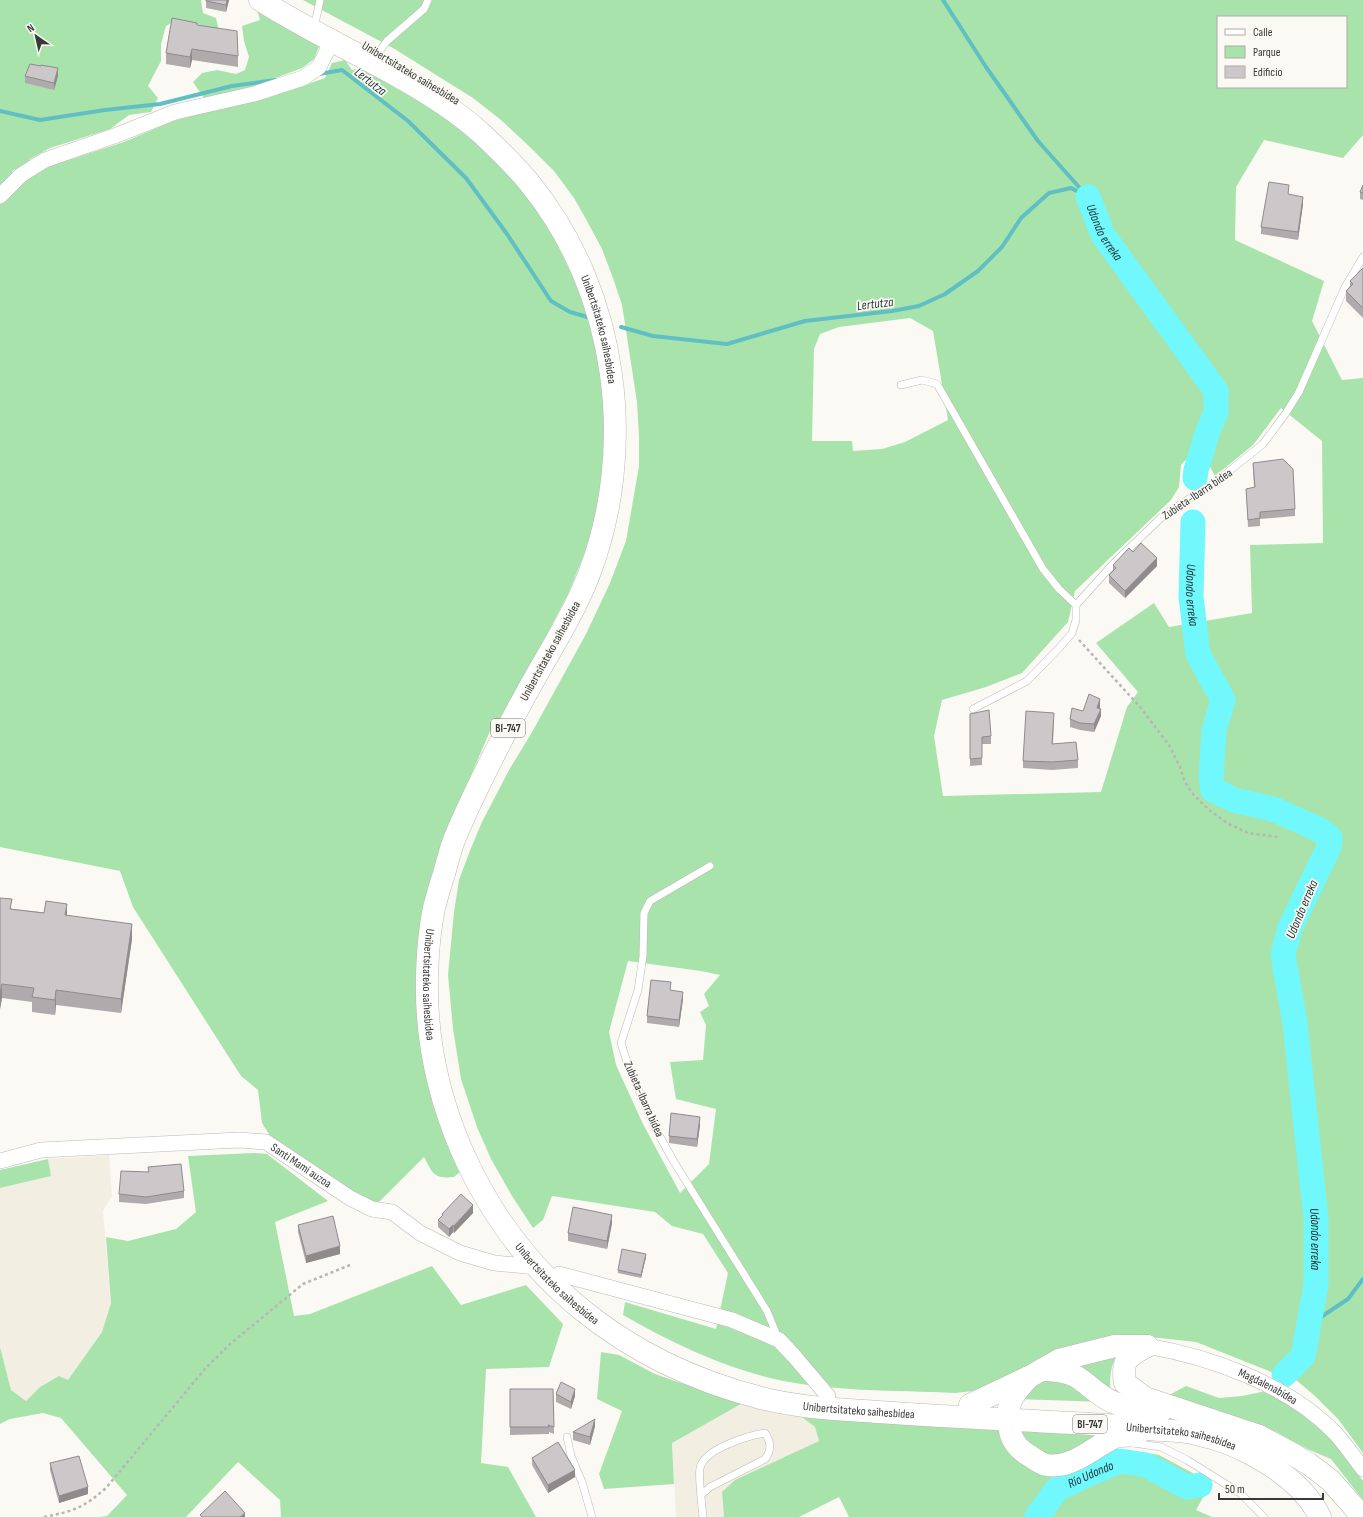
<svg xmlns="http://www.w3.org/2000/svg" width="1363" height="1517" viewBox="0 0 1363 1517" font-family="'Sofia Sans Condensed',sans-serif">
	<style>
		.built { fill: #f2efe2 }
		.green { fill: #a9e3ac; fill-rule: evenodd }
		.lines { fill: none; stroke-linecap: round; stroke-linejoin: round }
		.stream { stroke: #60bfc2; stroke-width: 4 }
		.river { stroke: #70f8fd; stroke-width: 25 }
		.lane-casing { stroke: #bbb9b4; stroke-width: 8 }
		.street-casing { stroke: #bbb9b4; stroke-width: 16 }
		.primary-casing { stroke: #bbb9b4; stroke-width: 23 }
		.path { stroke: #b7b6b2; stroke-width: 2.5; stroke-dasharray: 3 3; stroke-linecap: butt }
		.lane { stroke: #fff; stroke-width: 7 }
		.street { stroke: #fff; stroke-width: 15 }
		.primary { stroke: #fff; stroke-width: 22 }
		.wall { fill: #afabad }
		.shaded-wall { fill: #8f8b8d }
		.building { fill: #ccc7c9; stroke: #8f8b8d }
		.labels { text-anchor: middle; stroke-width: 3.5; stroke-linejoin: round; paint-order: stroke }
		.shield { fill: #fbf9f4; stroke: #747370; stroke-width: 1 }
		.shield-label { font-size: 11px; font-weight: bold; fill: #3a3937 }
		.street-label { font-size: 12px; fill: #3a3937; stroke: #fbf9f4 }
		.water-label { font-size: 13px; font-style: italic; fill: #203738; stroke: #fbf9f4 }
	</style>
	<rect width="100%" height="100%" fill="#fbf9f4"/>
	<g class="built">
		<path d="M109,1155L112,1196L103,1211L111,1303L102,1332L68,1380L40,1387L26,1401L11,1390L0,1347V1188L51,1176L48,1159Z"/>
		<path d="M741,1404L799,1415L815,1427L819,1441L722,1492L724,1517H676L672,1443Z"/>
	</g>
	<g class="green">
		<path d="M0,0H201L203,13L216,18L219,31L193,23L175,21L166,26L161,44V61L148,86L158,98L151,112L129,115L110,129L50,148L30,159L23,167L13,170L10,178L0,187Z"/>
		<path d="M303,0H1363V135L1343,158L1264,140L1236,187L1235,240L1324,281L1312,321L1342,380L1363,378V1453L1338,1419L1315,1396L1296,1380L1274,1373L1196,1342L1160,1338L1128,1336L974,1391L955,1393C896,1390 827,1392 770,1378C718,1365 670,1342 623,1315L625,1302L716,1329L728,1273L703,1234L672,1226L655,1212L552,1196L543,1220L533,1228L512,1196L491,1159L477,1127L461,1079L453,1029L448,975L454,912L459,880L471,848L482,822L509,770L531,734L586,634L610,583L626,541L639,466V436L637,402L622,305L613,278L602,249L587,221L574,198L554,171L531,148L501,120L473,98L393,48ZM1218,17H1346V87H1218ZM910,318L933,331L948,420L905,442L882,449L853,451L852,441H812L814,349L820,334L839,327ZM1281,408L1322,441L1323,543L1250,545L1252,613L1169,627L1154,603L1096,643L1138,692L1127,707L1101,792L943,796L934,736L942,700L986,687L1022,673L1068,622L1075,591L1171,500L1179,487L1181,465L1193,452L1207,461L1215,476L1253,445ZM628,961L701,971L720,975L704,994L709,1006L700,1012L706,1025L703,1060L670,1062L676,1099L716,1109L709,1164L680,1193L643,1124L616,1065L609,1032Z"/>
		<path d="M256,6L321,42L314,59L302,68L236,93L204,98L193,82L202,73L217,70L236,74L245,70L249,57L244,41L242,26L260,20Z"/>
		<path d="M345,60L352,70L361,68L377,71L453,123L473,139L512,177L547,224L588,307L607,405L602,495L585,552L569,592L527,673L496,725L490,731L449,827L424,927L461,1171L454,1177C434,1179 433,1174 424,1157L377,1204L364,1200L272,1139L262,1123L258,1090L241,1076L133,907L120,871L0,847V202L11,191L50,163L72,159L124,142L173,121L291,90L325,78L332,63Z"/>
		<path d="M255,1153L267,1154L328,1201L275,1222L294,1316L310,1314L432,1266L461,1305L526,1285L563,1324L549,1367L486,1369L481,1463L508,1467L536,1517H281L280,1500L238,1462L186,1517H100L107,1516L127,1495L61,1418L43,1413L10,1419L0,1424V1347L11,1390L26,1401L40,1387L59,1376L68,1380L102,1332L111,1303L106,1237L128,1241L176,1229L196,1212L188,1156Z"/>
		<path d="M48,1159L51,1176L0,1188V1170Z"/>
		<path d="M601,1352L619,1355L655,1374L741,1404L672,1443L674,1484L604,1489L599,1474L622,1411L597,1399Z"/>
		<path d="M1118,1354C1110,1366 1109,1380 1111,1394L1075,1368L1080,1360Z"/>
		<path d="M1057,1374L1104,1402L1016,1399L1023,1391Z"/>
		<path d="M1186,1386L1219,1398L1242,1396L1266,1391L1296,1410L1332,1439L1363,1481V1500L1331,1459L1307,1449L1275,1431L1245,1420L1179,1401L1171,1394Z"/>
		<path d="M799,1415L1000,1429L1018,1456L1100,1458L1117,1453L1141,1452L1159,1455L1191,1472L1210,1485L1196,1510L1212,1517H849L839,1497L799,1517H724L722,1492L735,1480L819,1441L815,1427Z"/>
		<path d="M1016,1425L1116,1431L1075,1455H1037Z"/>
	</g>
	<g class="lines">
		<g class="stream">
			<path d="M943,0L986,67L1038,141L1086,195"/>
			<path d="M319,74L342,70L408,121L466,178L507,234L551,301L570,312L591,318"/>
			<path d="M0,111L40,120L105,110L160,104L232,86L275,80"/>
			<path d="M621,327L653,336L727,344L805,321L892,311L919,306L945,294L978,271L1002,247L1021,218L1049,193L1071,188L1088,197"/>
			<path d="M1309,1325L1348,1299L1363,1279"/>
		</g>
		<g class="river">
			<path id="s1" d="M1088,197L1103,235L1216,391V412L1208,431L1196,470L1195,478"/>
			<path id="s2" d="M1193,522L1191,597L1198,654L1223,700L1214,730L1211,778L1213,790L1234,800L1273,809L1322,831L1330,838L1329,847L1290,928L1283,955L1295,1023L1316,1219V1285L1303,1356L1284,1375"/>
			<path id="s3" d="M1037,1517L1057,1489L1091,1473L1120,1461L1146,1465L1187,1487L1200,1485"/>
		</g>
		<g class="lane-casing">
			<g id="lane">
				<path d="M316,19L320,0"/>
				<path d="M379,52L387,41L424,9L428,0"/>
				<path d="M901,385L922,380L937,384L1043,569L1059,589L1076,605"/>
				<path d="M973,709L1027,681L1060,647L1072,633L1076,620V605L1114,563L1165,514L1213,484L1263,444L1286,413L1299,392L1345,287L1363,257"/>
				<path d="M710,866L650,901L644,913L643,956L638,990L621,1043L628,1065L654,1126L674,1162L767,1311L778,1338"/>
				<path d="M567,1437L571,1456L582,1482L592,1517"/>
				<path d="M1133,1443L1161,1447L1187,1460L1240,1493L1264,1517"/>
				<path d="M701,1495L710,1487L765,1459C772,1450 771,1442 765,1433C747,1436 704,1449 700,1468C698,1476 702,1506 703,1517"/>
			</g>
		</g>
		<g class="street-casing">
			<g id="street">
				<path d="M0,196L21,175L45,160L117,135L175,112L254,94L303,78L319,67L326,53L331,40"/>
				<path id="s4" d="M0,1161L41,1150L239,1140L266,1142L350,1198L372,1209L392,1212L420,1233L460,1253L494,1263L537,1267"/>
				<path d="M559,1274L732,1320L779,1340L794,1356L828,1396"/>
				<path id="s5" d="M1147,1346C1211,1357 1289,1385 1335,1433C1345,1444 1354,1457 1363,1469"/>
			</g>
		</g>
		<g class="primary-casing">
			<g id="primary">
				<path id="s6" d="M260,0C303,27 350,50 394,74C425,91 456,110 482,134C499,150 517,167 531,185C618,293 638,449 588,577C572,617 548,654 527,692C501,740 475,789 454,840C450,851 447,863 444,874C440,885 437,897 434,908C431,923 429,939 428,955C423,1022 435,1089 462,1151C519,1280 625,1363 761,1398C799,1408 839,1409 878,1412C949,1417 1019,1420 1090,1424C1114,1425 1137,1428 1161,1430C1173,1431 1185,1431 1196,1434C1240,1443 1300,1475 1320,1517"/>
				<path d="M1147,1346C1128,1357 1121,1359 1125,1383L1145,1398L1259,1436L1289,1452L1309,1464L1330,1480L1354,1507L1361,1517"/>
				<path d="M1042,1370C1053,1370 1065,1371 1075,1376C1088,1383 1098,1396 1113,1402C1127,1409 1145,1409 1161,1411"/>
				<path d="M1029,1377C1011,1396 1005,1404 1010,1431C1012,1442 1021,1451 1030,1456C1035,1459 1041,1464 1047,1465C1072,1469 1092,1448 1113,1438C1120,1435 1130,1436 1137,1435"/>
				<path d="M970,1405L1029,1377L1059,1360L1115,1346H1147"/>
				<path d="M1217,1427L1259,1436"/>
			</g>
		</g>
		<g class="path">
			<path d="M1079,640L1140,707L1169,745L1180,767L1185,782L1193,794L1209,810L1227,823L1248,833L1278,837"/>
			<path d="M44,1517C74,1511 83,1508 106,1488L204,1370L230,1344L303,1284L350,1265"/>
		</g>
		<use href="#lane" class="lane"/>
		<use href="#street" class="street"/>
		<use href="#primary" class="primary"/>
	</g>
	<g class="wall">
		<path d="M206,0H229L226,12L206,8Z"/>
		<path d="M197,25L238,56V67L192,60L190,68L166,64V53Z"/>
		<path d="M41,66L58,76L54,90L25,83V76Z"/>
		<path d="M1363,185V200L1360,199V192Z"/>
		<path d="M1289,193V195L1303,204L1298,240L1261,234V227Z"/>
		<path d="M1363,268V318L1346,301V291L1350,288V281Z"/>
		<path d="M1253,463L1295,509V516L1260,519V526L1248,527L1246,489L1254,487L1253,470Z"/>
		<path d="M1133,552L1157,566L1125,598L1109,583V575L1113,572V565Z"/>
		<path d="M1100,707L1099,709L1101,716L1094,732L1080,730L1070,727V719L1083,711Z"/>
		<path d="M970,714L991,736V744H982V765L970,766Z"/>
		<path d="M1054,720L1053,744L1078,760V768L1052,770L1023,768V761Z"/>
		<path d="M0,898L12,909L67,915L132,939L121,1013L56,1005L55,1015L32,1012V1002L2,998L0,1009Z"/>
		<path d="M671,990L683,999L679,1027L647,1023V1016Z"/>
		<path d="M700,1125L697,1147L669,1143V1136Z"/>
		<path d="M148,1167L184,1191V1198L146,1204L119,1202V1194L148,1172Z"/>
		<path d="M473,1213L454,1233L453,1232L449,1237L438,1227V1220L442,1216V1214Z"/>
		<path d="M612,1223L607,1249L568,1241V1233Z"/>
		<path d="M298,1225L340,1254L306,1263L298,1232Z"/>
		<path d="M646,1257L641,1278L618,1273V1270Z"/>
		<path d="M510,1389H553L554,1434L549,1432V1434L510,1435Z"/>
		<path d="M556,1394L575,1396L571,1409L556,1402Z"/>
		<path d="M595,1426L590,1445L573,1440V1432Z"/>
		<path d="M532,1458L575,1477L548,1493L532,1465Z"/>
		<path d="M50,1463L88,1494L59,1503L50,1470Z"/>
	</g>
	<g class="shaded-wall">
		<path d="M227,0H229L226,12V5Z"/>
		<path d="M192,49V60L190,68V57Z"/>
		<path d="M58,68V76L54,90V83Z"/>
		<path d="M1303,197V204L1298,240V232Z"/>
		<path d="M1157,558V566L1125,598V591Z"/>
		<path d="M1100,699V707L1097,715V708Z"/>
		<path d="M1101,709V716L1094,732V724Z"/>
		<path d="M67,904V919L65,915Z"/>
		<path d="M132,924V939L121,1013V999Z"/>
		<path d="M2,984V998L0,1009V994Z"/>
		<path d="M56,990V1005L55,1015V1000Z"/>
		<path d="M683,992V999L679,1027V1020Z"/>
		<path d="M700,1117V1125L697,1147V1139Z"/>
		<path d="M473,1205V1213L454,1233V1226Z"/>
		<path d="M612,1215V1223L607,1249V1241Z"/>
		<path d="M453,1225V1232L449,1237V1229Z"/>
		<path d="M340,1246V1254L306,1263V1256Z"/>
		<path d="M646,1254V1257L641,1278V1275Z"/>
		<path d="M575,1389V1396L571,1409V1402Z"/>
		<path d="M595,1419V1426L590,1445V1437Z"/>
		<path d="M575,1470V1477L548,1493V1485Z"/>
		<path d="M88,1487V1494L59,1503V1496Z"/>
		<path d="M245,1513V1517H240Z"/>
	</g>
	<g class="building">
		<path d="M206,0H227L226,5L206,1Z"/>
		<path d="M172,18L197,23V25L237,31L238,56L192,49L190,57L166,53Z"/>
		<path d="M30,64L41,66V65L58,68L54,83L25,76Z"/>
		<path d="M1269,182L1289,185L1288,194L1303,197L1298,232L1261,227Z"/>
		<path d="M1363,185V193L1360,192Z"/>
		<path d="M1363,268V308L1346,291L1353,284L1350,281Z"/>
		<path d="M1283,459L1293,469L1295,509L1260,512V518L1248,520L1246,489L1255,487L1253,463Z"/>
		<path d="M1141,543L1157,558L1125,591L1109,575L1116,568L1113,565L1129,548L1133,552Z"/>
		<path d="M1089,694L1100,699L1097,708L1101,709L1094,724L1080,723L1070,719L1072,708L1083,711Z"/>
		<path d="M989,710L991,736L982,737V758L970,759V714Z"/>
		<path d="M1026,711L1054,713L1052,744L1076,742L1078,760L1052,762L1023,761Z"/>
		<path d="M0,898L12,899L10,909L44,913L46,901L67,904L65,915L132,924L121,999L56,990L55,1000L32,997L34,988L2,984L0,994Z"/>
		<path d="M651,980L671,982L670,990L683,992L679,1020L647,1016Z"/>
		<path d="M671,1113L700,1117L697,1139L669,1136Z"/>
		<path d="M181,1164L184,1191L146,1197L119,1194L121,1171L149,1172L148,1167Z"/>
		<path d="M461,1194L473,1205L454,1226L453,1225L449,1229L438,1220L443,1215L442,1214Z"/>
		<path d="M573,1207L612,1215L607,1241L568,1233Z"/>
		<path d="M333,1216L340,1246L306,1256L298,1225Z"/>
		<path d="M622,1249L646,1254L641,1275L618,1270Z"/>
		<path d="M561,1382L575,1389L571,1402L556,1394Z"/>
		<path d="M510,1389H553L554,1427L548,1425L549,1427H510Z"/>
		<path d="M595,1419L590,1437L573,1432Z"/>
		<path d="M558,1442L575,1470L548,1485L532,1458Z"/>
		<path d="M79,1456L88,1487L59,1496L50,1463Z"/>
		<path d="M225,1491L245,1513L240,1517H202L200,1515Z"/>
	</g>
	<g class="labels">
		<g class="shield">
			<rect x="491" y="719" width="34" height="18" rx="3"/>
			<rect x="1073" y="1415" width="34" height="18" rx="3"/>
		</g>
		<g class="shield-label">
			<text x="508" y="732">BI-747</text>
			<text x="1090" y="1428">BI-747</text>
		</g>
		<g class="street-label">
			<text transform="translate(411 73) rotate(31)" y="4">Unibertsitateko saihesbidea</text>
			<text dy="4" stroke="none"><textPath href="#s6" startOffset="492">Unibertsitateko saihesbidea</textPath></text>
			<text transform="translate(1197 494) rotate(-34)" y="4">Zubieta-Ibarra bidea</text>
			<text transform="translate(550 651) rotate(-61)" y="4">Unibertsitateko saihesbidea</text>
			<text dy="4" stroke="none"><textPath href="#s6" startOffset="1188">Unibertsitateko saihesbidea</textPath></text>
			<text transform="translate(644 1099) rotate(66)" y="4">Zubieta-Ibarra bidea</text>
			<text dy="4" stroke="none"><textPath href="#s4" startOffset="310">Santi Mami auzoa</textPath></text>
			<text dy="4" stroke="none"><textPath href="#s6" startOffset="1524">Unibertsitateko saihesbidea</textPath></text>
			<text dy="4" stroke="none"><textPath href="#s5" startOffset="128">Magdalenabidea</textPath></text>
			<text dy="4" stroke="none"><textPath href="#s6" startOffset="1860">Unibertsitateko saihesbidea</textPath></text>
			<text dy="4" stroke="none"><textPath href="#s6" startOffset="2184">Unibertsitateko saihesbidea</textPath></text>
		</g>
		<g class="water-label">
			<text transform="translate(371 81) rotate(38)" y="5">Lertutza</text>
			<text dy="5" stroke="none"><textPath href="#s1" startOffset="39">Udondo erreka</textPath></text>
			<text transform="translate(875 303) rotate(-7)" y="5">Lertutza</text>
			<text dy="5" stroke="none"><textPath href="#s2" startOffset="73">Udondo erreka</textPath></text>
			<text transform="translate(1301 909) rotate(-67)" y="5">Udondo erreka</text>
			<text dy="5" stroke="none"><textPath href="#s2" startOffset="817">Udondo erreka</textPath></text>
			<text dy="5" stroke="none"><textPath href="#s3" startOffset="71">Río Udondo</textPath></text>
		</g>
	</g>
	<rect x="1217" y="16" width="130" height="72" fill="#fbf9f4" stroke="#aeaca8"/>
	<rect x="1225" y="29" width="20" height="6" fill="#ffffff" stroke="#aeaca8"/>
	<text x="1253" y="36" font-size="12" fill="#3a3937">Calle</text>
	<rect x="1225" y="46" width="20" height="12" fill="#a9e3ac" stroke="#aeaca8"/>
	<text x="1253" y="56" font-size="12" fill="#3a3937">Parque</text>
	<rect x="1225" y="66" width="20" height="12" fill="#ccc7c9" stroke="#aeaca8"/>
	<text x="1253" y="76" font-size="12" fill="#3a3937">Edificio</text>
	<g transform="translate(36 36) rotate(326)" stroke="#fbf9f4" stroke-width="3" paint-order="stroke">
	<path d="M0-3L7 15L0 10L-7 15Z" fill="#3a3937"/>
	<text y="-6" font-size="11" font-weight="bold" text-anchor="middle" fill="#3a3937">N</text>
	</g>
	<path d="M1219 1493v6h104v-6" fill="none" stroke="#3a3937" stroke-width="2"/>
	<text x="1225" y="1493" font-size="12" fill="#3a3937" stroke="#fbf9f4" stroke-width="3" paint-order="stroke">50 m</text>
</svg>
